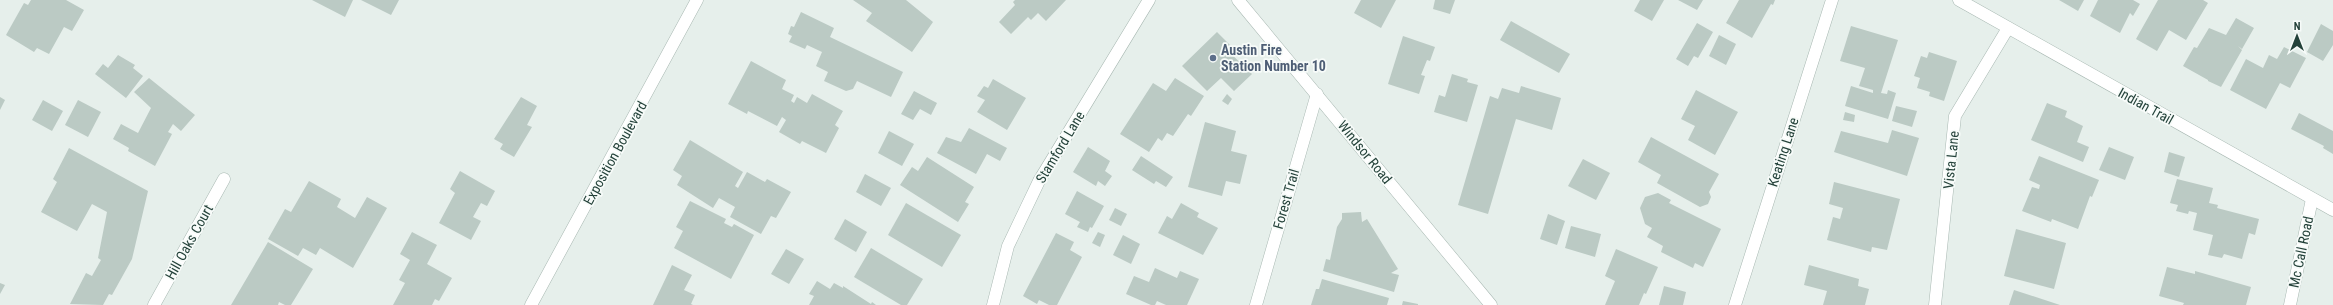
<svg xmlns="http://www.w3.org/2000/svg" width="2333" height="305" viewBox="0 0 2333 305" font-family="'Roboto Condensed',sans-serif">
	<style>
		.building { fill: #bbcac4 }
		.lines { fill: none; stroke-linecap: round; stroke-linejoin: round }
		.minor-casing { stroke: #a8b8b2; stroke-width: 13 }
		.tertiary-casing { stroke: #a8b8b2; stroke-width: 13 }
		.minor { stroke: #fff; stroke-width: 12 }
		.tertiary { stroke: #fff; stroke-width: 12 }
		.service-dot { fill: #5c6f8a; stroke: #f7fbf9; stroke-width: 1.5 }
		.labels { text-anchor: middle; stroke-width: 3.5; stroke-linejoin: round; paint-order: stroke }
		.service-label { font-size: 14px; font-weight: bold; fill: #4e5e75; stroke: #f7fbf9; text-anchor: start }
		.street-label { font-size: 14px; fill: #24423a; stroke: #f7fbf9 }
	</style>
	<rect width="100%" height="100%" fill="#e6efeb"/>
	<g class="building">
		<path d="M31,0H66L84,10L72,31L64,27L49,54L37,48L34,52L6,35L24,3L28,5Z"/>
		<path d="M312,0H353L345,17Z"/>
		<path d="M361,0H399L391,15Z"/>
		<path d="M853,0H906L933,22L912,52L866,21L872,13Z"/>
		<path d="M1015,0H1066L1046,21L1038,13L1031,20L1028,17L1011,34L999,22L1015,5L1013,2Z"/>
		<path d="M1361,0H1396L1381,28L1354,13Z"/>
		<path d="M1435,0H1455L1450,14L1433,9Z"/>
		<path d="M1640,0H1664L1652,21L1634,11Z"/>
		<path d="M1678,0H1703L1697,10Z"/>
		<path d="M1739,0H1775L1773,5L1771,4L1752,38L1726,23Z"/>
		<path d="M2059,0H2084L2078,11Z"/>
		<path d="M2098,0H2133L2140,4L2133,16L2130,13L2120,33L2090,16Z"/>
		<path d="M2158,0H2203L2208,3L2186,40L2169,30L2157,51L2136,39Z"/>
		<path d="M801,12L834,28L830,37L903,72L891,97L857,81L853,89L846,91L824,81L828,72L816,66L822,52L807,45L805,49L789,42L792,36L788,34L791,26L794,27Z"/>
		<path d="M2236,18L2254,28L2242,49L2238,46L2242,50L2221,87L2208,81V80L2183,66L2194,47L2197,48L2209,28L2226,35Z"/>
		<path d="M1511,21L1570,54L1559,73L1500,40Z"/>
		<path d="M1697,23L1713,32L1698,58L1694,56L1688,66L1676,59Z"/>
		<path d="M2321,24L2333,31V45L2323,61L2307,52Z"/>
		<path d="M1851,26L1898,40L1881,93L1887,94L1888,90L1896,93L1888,119L1845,106L1851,86L1873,93V90L1859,86L1865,68L1840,61Z"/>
		<path d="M1217,32L1230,45L1226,49L1252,74L1234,91L1221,78L1207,91L1182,66Z"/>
		<path d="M1719,35L1736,44L1726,65L1709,56Z"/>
		<path d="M1403,36L1435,47L1430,61L1427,60L1421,75L1425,76L1419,94L1388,84Z"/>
		<path d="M2284,47L2306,58L2290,88L2280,83L2266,109L2230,90L2246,59L2263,68L2269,55L2277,59Z"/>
		<path d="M1929,52L1957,61L1944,101L1929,96L1930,92L1917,88L1920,78L1914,76L1921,56L1927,58Z"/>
		<path d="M118,55L135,65L133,68L143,76L126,98L95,74L103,64L108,68Z"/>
		<path d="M751,61L786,80L782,89L794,95L791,101L794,103L797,97L807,103L812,94L843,111L835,125L839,128L826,153L802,141L800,144L779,132L786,120L782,117L777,126L748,111L747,114L728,104Z"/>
		<path d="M1452,74L1468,79L1467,82L1478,85L1467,122L1434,112L1439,95L1445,97Z"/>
		<path d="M149,78L195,115L181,131L173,124L168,132L172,134L155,166L128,151L129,148L113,139L121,124L138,133L151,108L134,92Z"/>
		<path d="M1175,78L1204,96L1191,116L1188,114L1173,136L1167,133L1162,141L1158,138L1149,152L1120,134L1153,83L1166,91Z"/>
		<path d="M993,79L1026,98L1007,130L977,112L985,100L977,96L984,86L988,88Z"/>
		<path d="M1521,86L1561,98L1552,130L1516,119L1488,214L1458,205L1490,96L1498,99L1502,88L1519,93Z"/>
		<path d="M1696,90L1738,112L1715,155L1688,140L1695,126L1681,119Z"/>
		<path d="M914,91L937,103L931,115L920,109L913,120L901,114Z"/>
		<path d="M1227,94L1232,99L1228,105L1222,101Z"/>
		<path d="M0,97L5,100L0,110Z"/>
		<path d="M521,97L537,106L527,125L532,127L514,157L500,149L503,144L494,139Z"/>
		<path d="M43,100L63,111L52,131L32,120Z"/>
		<path d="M78,100L101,112L88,137L65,125Z"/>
		<path d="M2047,103L2067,111L2065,117L2083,126L2077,142L2089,147L2083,162L2031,140Z"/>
		<path d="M1896,106L1917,111L1912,127L1892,121Z"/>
		<path d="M1845,112L1855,115L1854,122L1843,120Z"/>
		<path d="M2299,113L2333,131V154L2323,148L2324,146L2291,129Z"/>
		<path d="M1205,122L1236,131L1231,151L1247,155L1240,184L1226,181L1222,196L1188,187Z"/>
		<path d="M969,128L1007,148L1000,161L987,154L976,174L937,153L946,137L961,142Z"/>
		<path d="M1892,130L1919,138L1907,176L1834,152L1841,131L1888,143Z"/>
		<path d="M889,131L914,144L902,166L878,153Z"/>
		<path d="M1651,137L1719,174L1709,192L1711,197L1708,204L1700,207L1657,183L1661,175L1638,162Z"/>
		<path d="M690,140L743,172L735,186L738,188L747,172L765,182L767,179L791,192L776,218L771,216L761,234L730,217L735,207L719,198L713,208L677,185L682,176L673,170Z"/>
		<path d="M1088,147L1110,161L1105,171L1112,176L1105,186L1098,181L1096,186L1073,172Z"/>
		<path d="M2109,147L2134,157L2125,180L2099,170Z"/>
		<path d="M69,148L148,191L132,259L112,295L109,294L103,305L70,304L86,273L92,276L101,260L98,258L107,212L92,204L77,231L41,212L57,182L53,179Z"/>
		<path d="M2169,152L2185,157L2179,177L2164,172Z"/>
		<path d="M1141,156L1173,177L1166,187L1156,181L1154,184L1132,170Z"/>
		<path d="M2039,156L2099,180L2092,197L2090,196L2078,229L2052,219L2051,222L2022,211L2032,187L2039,189L2040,185L2029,180Z"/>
		<path d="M927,157L974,187L965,202L969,204L958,222L900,185L912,167L918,171Z"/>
		<path d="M1583,159L1610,173L1596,200L1568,186Z"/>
		<path d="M460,171L495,191L487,206L481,203L473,217L481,221L471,240L439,223L455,193L450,189Z"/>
		<path d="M865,174L891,188L881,206L856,192Z"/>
		<path d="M2177,179L2213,188L2209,203L2218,205L2217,208L2259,219L2255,235L2249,233L2242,259L2224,254L2222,258L2208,255L2213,235L2193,230L2197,213L2189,211L2188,214L2176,211L2178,205L2170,203Z"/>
		<path d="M309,181L341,199L337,207L355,218L367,197L387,208L353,268L320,248L316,255L303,248L298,256L268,239L285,209L291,212Z"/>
		<path d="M1834,182L1900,199L1887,250L1872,247L1871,252L1827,240L1833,217L1840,219L1843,208L1829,204Z"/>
		<path d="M1077,191L1104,206L1092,228L1090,227L1088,232L1077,227L1080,222L1065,214Z"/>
		<path d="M1658,193L1671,200L1669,203L1721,229L1703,267L1695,263L1693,268L1661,252L1663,246L1647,237L1652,228L1645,224L1640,208L1645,197Z"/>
		<path d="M690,201L726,219L724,223L732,227L734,224L754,235L731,279L674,248L683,231L676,227Z"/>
		<path d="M906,203L961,235L942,267L888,235Z"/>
		<path d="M1181,203L1199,213L1197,217L1218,228L1203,255L1158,233L1167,216L1172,219Z"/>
		<path d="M1115,208L1127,214L1121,226L1109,220Z"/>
		<path d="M1361,212L1362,222L1367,219L1398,269L1391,273L1399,275L1394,292L1323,271L1326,259L1330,260L1337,227L1342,219V213Z"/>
		<path d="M1548,214L1565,221L1557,245L1540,239Z"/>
		<path d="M845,219L867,232L856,252L834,239Z"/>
		<path d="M1571,226L1601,234L1595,257L1565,248Z"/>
		<path d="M2016,229L2066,243L2054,289L2004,276Z"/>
		<path d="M412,232L437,245L427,264L452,278L439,301L435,299L432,305H393L405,283L399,280L410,260L400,254Z"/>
		<path d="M1098,232L1105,235L1100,247L1092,243Z"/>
		<path d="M1056,233L1074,242L1070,250L1082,257L1057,305H1049L1039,300L1037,304L1023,296Z"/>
		<path d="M1123,235L1140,244L1131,264L1113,255Z"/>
		<path d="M268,242L313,269L291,305H285L279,302L278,305H231Z"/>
		<path d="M871,248L923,279L907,305H901L854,277Z"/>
		<path d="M786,249L804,259L789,284L771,274Z"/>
		<path d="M1616,249L1658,267L1646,294L1644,293L1639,305H1605L1615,281L1605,276Z"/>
		<path d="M672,265L692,275L684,290L695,295L691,304L693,305H653Z"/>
		<path d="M1809,265L1859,279L1858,286L1869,289L1865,305H1823L1827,291L1804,285Z"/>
		<path d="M2167,267L2195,274V271L2251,287L2246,305H2183L2184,303L2159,296Z"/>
		<path d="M1155,268L1177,278L1180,271L1199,279L1187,305H1166L1157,301L1155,305H1151L1126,294L1134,276L1149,282Z"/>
		<path d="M1322,279L1389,298L1387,305H1311L1316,289H1319Z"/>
		<path d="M817,281L830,289L834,283L843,288V286L871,304L872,302L876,305H809L814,296L809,294Z"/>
		<path d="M0,283L5,285L0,294Z"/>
		<path d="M1664,286L1686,292L1683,305H1659Z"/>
		<path d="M2014,290L2060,305H2009Z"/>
		<path d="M1403,301L1418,304V305H1402Z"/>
	</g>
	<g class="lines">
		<g class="minor-casing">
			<g id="minor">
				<path d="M1959,0L2333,210"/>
				<path d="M154,305L224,179"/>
				<path d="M993,305L1008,246L1039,181L1149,0"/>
				<path d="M1256,305L1317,94"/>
				<path d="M1735,305L1832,0"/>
				<path d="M1935,305L1955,116L2008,28"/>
				<path d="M2290,305L2312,199"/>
			</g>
		</g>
		<g class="tertiary-casing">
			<g id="tertiary">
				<path d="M1238,0L1491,305"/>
				<path d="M531,305L697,0"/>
			</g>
		</g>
		<use href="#minor" class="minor"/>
		<use href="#tertiary" class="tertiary"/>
	</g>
	<circle class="service-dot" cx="1213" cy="58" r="4"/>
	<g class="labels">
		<g class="service-label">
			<text x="1221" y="55">Austin Fire<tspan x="1221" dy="16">Station Number 10</tspan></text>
		</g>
		<g class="street-label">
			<text transform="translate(2146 106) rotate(29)" y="5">Indian Trail</text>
			<text transform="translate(1060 147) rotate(-59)" y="5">Stamford Lane</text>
			<text transform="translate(1365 152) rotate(51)" y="5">Windsor Road</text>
			<text transform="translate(1783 152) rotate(-72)" y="5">Keating Lane</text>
			<text transform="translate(615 153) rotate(-61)" y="5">Exposition Boulevard</text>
			<text transform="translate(1951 160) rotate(-84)" y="5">Vista Lane</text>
			<text transform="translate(1286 199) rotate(-74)" y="5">Forest Trail</text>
			<text transform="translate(189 242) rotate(-61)" y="5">Hill Oaks Court</text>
			<text transform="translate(2301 252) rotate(-78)" y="5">Mc Call Road</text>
		</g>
	</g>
	<g transform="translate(2297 36)" stroke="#f7fbf9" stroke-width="3" paint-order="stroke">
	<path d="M0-3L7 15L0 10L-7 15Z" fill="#24423a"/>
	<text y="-6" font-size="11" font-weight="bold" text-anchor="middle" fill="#24423a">N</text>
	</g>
</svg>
